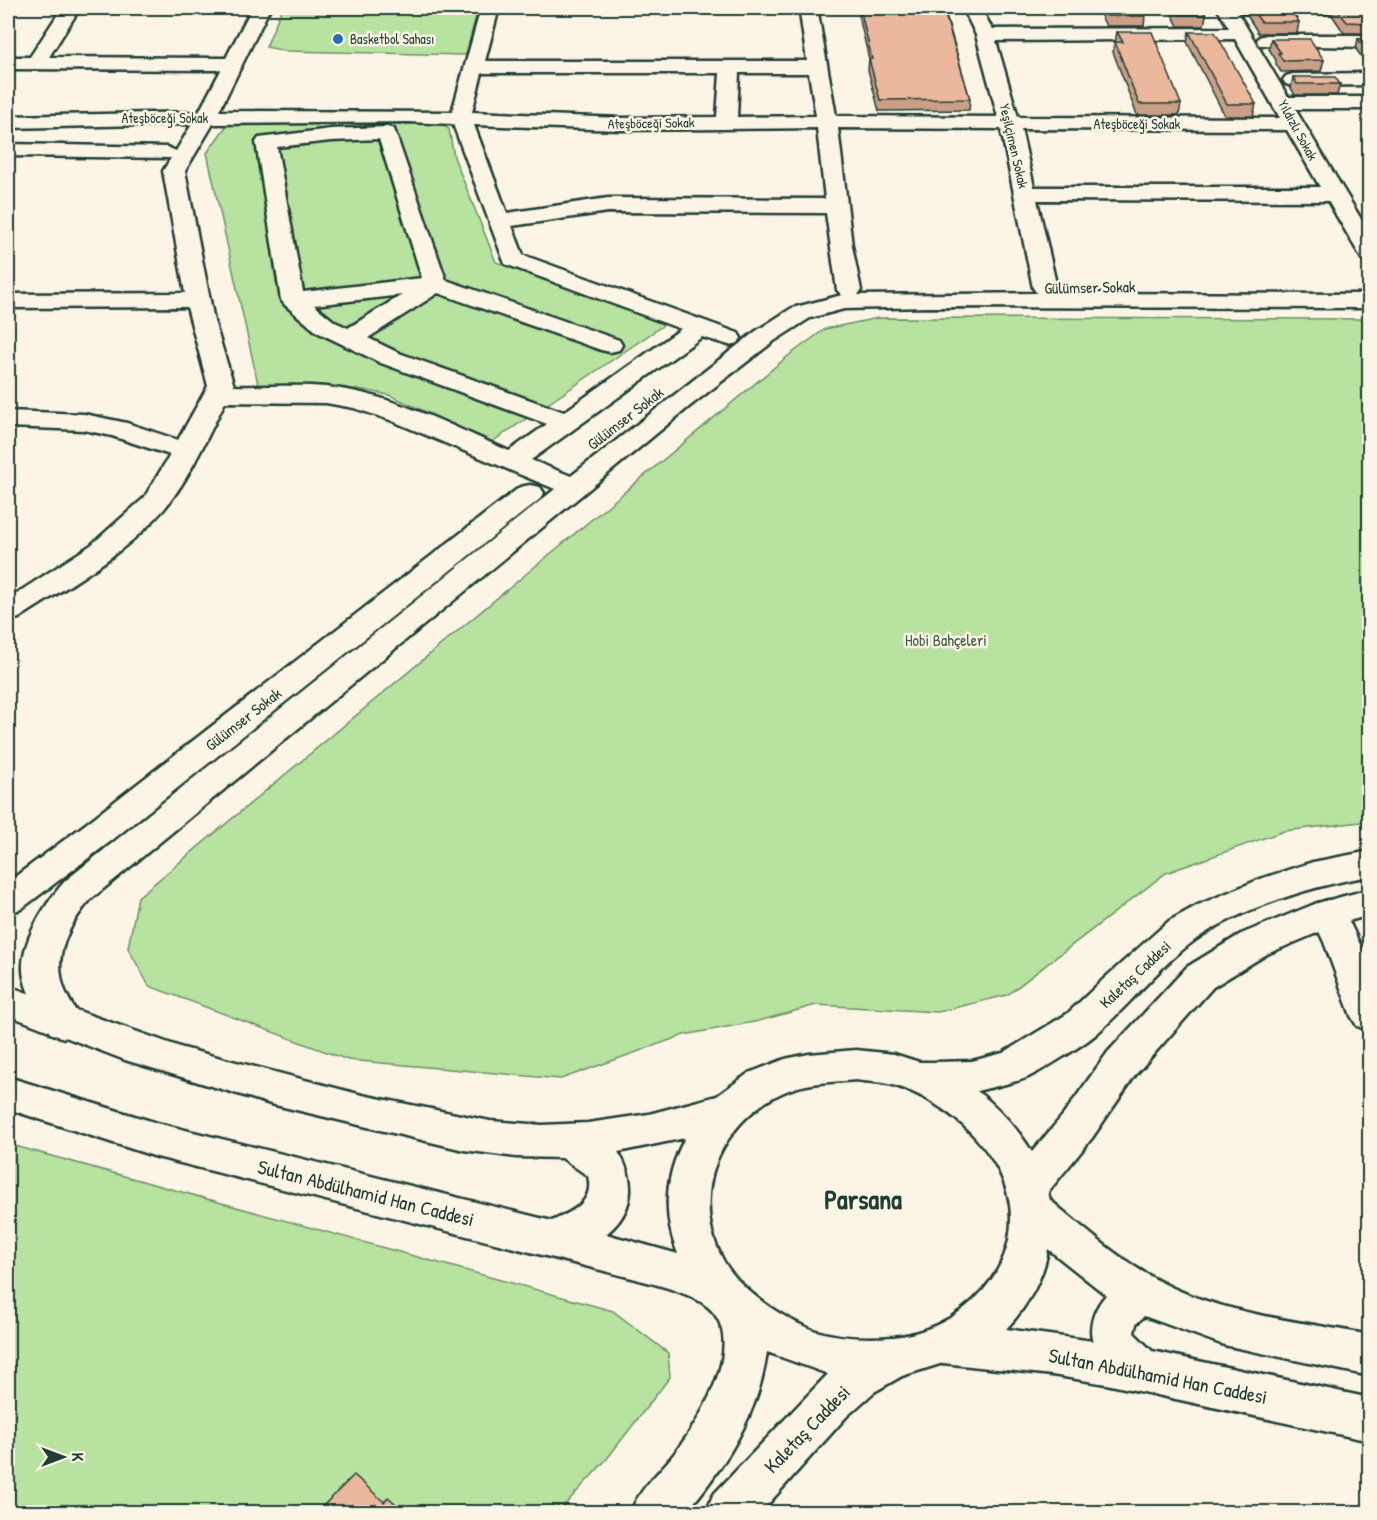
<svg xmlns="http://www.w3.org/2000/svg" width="1377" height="1520" viewBox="0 0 1377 1520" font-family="'Patrick Hand',sans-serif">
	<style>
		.green { fill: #b7e29f; stroke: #6b906a; stroke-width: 1.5 }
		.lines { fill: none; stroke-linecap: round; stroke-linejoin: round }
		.minor-casing { stroke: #1f3d34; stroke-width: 5 }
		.major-casing { stroke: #1f3d34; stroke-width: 5 }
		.minor { fill: #fcf5e5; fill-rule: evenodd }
		.major { fill: #fcf5e5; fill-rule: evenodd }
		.wall { fill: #ca9e87; stroke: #1f3d34; stroke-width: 1.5 }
		.building { fill: #ebb89d; stroke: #1f3d34; stroke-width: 1.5 }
		.poi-dot { fill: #1f6fb2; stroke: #fcf5e5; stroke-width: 2 }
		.labels { text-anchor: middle; stroke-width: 5; stroke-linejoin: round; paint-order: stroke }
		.far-poi-label { font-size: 14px; fill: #1f3d34; stroke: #fcf5e5; text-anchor: start }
		.far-street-label { font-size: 14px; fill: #1f3d34; stroke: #fcf5e5 }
		.street-label { font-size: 16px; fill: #1f3d34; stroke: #fcf5e5 }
		.park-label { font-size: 16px; fill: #3d5e49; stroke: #fcf5e5 }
		.near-street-label { font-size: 20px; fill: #1f3d34; stroke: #fcf5e5 }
		.near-district-label { font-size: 27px; font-weight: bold; fill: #1f3d34; stroke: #fcf5e5 }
	</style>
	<rect width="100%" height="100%" fill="#fcf5e5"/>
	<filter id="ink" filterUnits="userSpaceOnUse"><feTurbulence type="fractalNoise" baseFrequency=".0167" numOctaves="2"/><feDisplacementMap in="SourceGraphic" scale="12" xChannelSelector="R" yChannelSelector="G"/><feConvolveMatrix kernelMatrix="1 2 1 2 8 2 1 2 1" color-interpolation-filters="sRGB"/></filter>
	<g filter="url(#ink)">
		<g class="green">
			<path d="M282,8H478L466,55L286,51L266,47Z"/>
			<path d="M436,121L449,129L454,157L496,262L665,324L492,442L389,395L358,389L260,393L207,153L229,122Z"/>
			<path d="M878,318L1369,319V821L1284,831L1166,873L1007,995L938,1012L816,1005L759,1021L684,1035L561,1079L348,1060L149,986L128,948L138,897L788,356L825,329Z"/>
			<path d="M8,1144L613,1311L668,1353L670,1377L606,1460L558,1512H8Z"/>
		</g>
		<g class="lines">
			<g class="minor-casing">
				<g id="minor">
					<path d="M62,8H80L49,57L226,58L252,8H270L219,111L452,112L481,8H499L485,61H807L800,13L797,8H815L818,13L836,116L998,117L976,35L963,8H981L992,29L1229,28L1217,8H1235L1288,97H1370V109H1295L1370,234V261L1362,259L1328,201L1037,200L1057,288L1053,293L1370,294V308L928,307L844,309L810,318L774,341L690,406L91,899C73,919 56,948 61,976C63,993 75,1009 83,1023L78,1033L64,1038L50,1033C41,1016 28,997 24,978C17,946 45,904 65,881L555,489L390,420L354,408L326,403L225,402C207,437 190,478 164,509C125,554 68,586 19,618L8,621V599L91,545L144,498L170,455L112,436L84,430L8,427V411L84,414L127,423L178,440L208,386L187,307L8,308V294L185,293L163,171L171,158L8,156V144L167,147L176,151L192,124L8,128V116L199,112L221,70L8,69V57H30ZM1235,39L1280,118L1018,117L996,41ZM482,73H720L717,117L621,118L472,112ZM739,73H809L816,116L737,117ZM409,122L453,124L505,264L681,329L564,412L399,353L368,338L438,293L601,350L610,352L619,350L622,345L619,340L446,280L394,129L387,127L331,129L259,138L256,142L281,300L285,305L317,332L381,363L547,424L509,451C451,426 390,393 326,387C296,384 264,387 234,386L214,321L185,171L213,124ZM474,125L621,130L817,128L825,199L608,198L507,213ZM838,128L1001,129L1033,288L1037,293L858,295L861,290L852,246ZM1021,129L1287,130L1320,187H1034ZM379,139L422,278L303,292L277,147L331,141ZM608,212L826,213L837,290L842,295L792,308L756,331L571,476L531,460L702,337L729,345L738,343L741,338L738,333L523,255L512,226ZM402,295L348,328L335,322L314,305Z"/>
					<path d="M1236,8H1370V13H1245L1239,12Z"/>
					<path d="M1266,35H1370V47L1259,45L1257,41L1259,37Z"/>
					<path d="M1370,73V85L1293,86L1286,84L1283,80L1286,76L1293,74Z"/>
					<path d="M530,485L540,487L544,493L540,499L111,841L21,909L8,913V882L87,823L520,487Z"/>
					<path d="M1328,900L1341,904L1370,966V1031L1357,1026L1351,1016L1324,942L1310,913L1315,904Z"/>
				</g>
			</g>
			<g class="major-casing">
				<path id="major" d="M1370,851V876C1315,885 1240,908 1195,940C1158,967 1130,1005 1095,1035C1083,1045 1040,1072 1026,1078C1010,1084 993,1087 977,1091C1000,1109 1017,1128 1032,1152L1064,1114L1108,1052L1187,967L1241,934L1315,904L1370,889V915L1338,924L1267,954L1213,987L1136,1074L1092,1138L1048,1192L1050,1200C1088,1232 1127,1267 1173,1288C1234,1316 1305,1322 1370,1335V1376L1224,1345L1144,1316L1136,1324L1134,1333L1152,1351L1370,1398V1441L1106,1384L1052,1375L943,1363L902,1376L874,1392L846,1417L761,1512H706L713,1495L828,1374L767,1352C759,1413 727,1463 688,1510L686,1512H631C639,1489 659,1473 674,1454C699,1422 749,1342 708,1307C692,1293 657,1285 636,1279L157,1157L8,1109V1077L157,1123L552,1221C572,1212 595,1202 588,1176L562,1158L516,1157L464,1150L271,1104L125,1060L8,1015V986L183,1048L362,1095L490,1121L542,1125L588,1123L649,1114L717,1096L749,1073L785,1059L809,1054L856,1050L894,1054L919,1062H936L972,1061L1003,1053L1067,1014L1106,977L1169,921L1198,905L1263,878L1313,862ZM856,1080C869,1082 884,1082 896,1086C937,1098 980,1133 999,1171C1039,1250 973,1328 894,1337C869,1339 837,1338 813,1330C781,1318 737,1288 722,1258C701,1218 705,1169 732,1134C746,1115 767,1098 789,1090C810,1082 834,1082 856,1080ZM685,1138C665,1175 662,1214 678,1254L606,1234C634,1212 637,1181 618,1152ZM1048,1249L1106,1295C1096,1306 1087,1326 1093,1341L1006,1329C1026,1308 1044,1278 1048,1249Z"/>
			</g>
			<use href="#minor" class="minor"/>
			<use href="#major" class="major"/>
		</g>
		<g class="wall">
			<path d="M857,8H946V15L970,99L969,110L879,111L868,70L869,59Z"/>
			<path d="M1097,8H1142L1145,16L1144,26H1106Z"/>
			<path d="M1169,8H1201L1206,15L1204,26H1178Z"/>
			<path d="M1248,8H1289L1299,22L1297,33H1258L1247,15Z"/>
			<path d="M1334,8H1370V33H1344L1332,15Z"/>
			<path d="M1117,32L1181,104L1179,115H1137L1113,52Z"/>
			<path d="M1189,32L1256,104L1253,116H1225L1187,42Z"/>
			<path d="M1370,38V69L1356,49L1358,39Z"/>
			<path d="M1271,39L1324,60L1321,71L1281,72L1276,64V60L1269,49Z"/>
			<path d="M1293,77L1340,84L1337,95H1295L1291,88Z"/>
		</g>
		<g class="building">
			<path d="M860,8H946H943L970,99L880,100L869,59H872Z"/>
			<path d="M1103,8H1142L1145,16H1107Z"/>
			<path d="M1176,8H1201L1206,15H1180Z"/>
			<path d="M1251,8H1289L1299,22H1261Z"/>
			<path d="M1336,8H1370V23L1347,22Z"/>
			<path d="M1117,32H1152L1181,104H1139L1115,42H1123Z"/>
			<path d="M1189,32H1215L1256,104H1227Z"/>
			<path d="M1370,38V54L1358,39Z"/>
			<path d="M1271,39H1310L1324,60L1283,61L1278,53H1281Z"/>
			<path d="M1293,77H1335L1340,84H1297Z"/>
			<path d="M354,1475L384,1502L388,1497L405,1512H317Z"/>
		</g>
	</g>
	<circle class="poi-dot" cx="338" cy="39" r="6"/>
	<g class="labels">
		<g class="far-poi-label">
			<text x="350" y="44">Basketbol Sahası</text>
		</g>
		<g class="far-street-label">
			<text x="165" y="123">Ateşböceği Sokak</text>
			<text transform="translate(651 123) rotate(-1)" y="5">Ateşböceği Sokak</text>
			<text x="1137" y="129">Ateşböceği Sokak</text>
			<text transform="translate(1298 130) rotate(61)" y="5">Yıldızlı Sokak</text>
			<text transform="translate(1014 146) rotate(77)" y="5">Yeşilçimen Sokak</text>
		</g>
		<g class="street-label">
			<text transform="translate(1090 287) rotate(-1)" y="6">Gülümser Sokak</text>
			<text transform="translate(625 418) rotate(-38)" y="6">Gülümser Sokak</text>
			<text transform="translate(243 719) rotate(-38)" y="6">Gülümser Sokak</text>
			<text transform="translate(1135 974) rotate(-43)" y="6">Kaletaş Caddesi</text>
		</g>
		<g class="park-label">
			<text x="946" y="646">Hobi Bahçeleri</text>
		</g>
		<g class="near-street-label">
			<text transform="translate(366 1193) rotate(14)" y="7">Sultan Abdülhamid Han Caddesi</text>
			<text transform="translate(1158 1376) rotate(11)" y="7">Sultan Abdülhamid Han Caddesi</text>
			<text transform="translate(807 1429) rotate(-46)" y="7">Kaletaş Caddesi</text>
		</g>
		<g class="near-district-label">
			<text x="863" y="1209">Parsana</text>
		</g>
	</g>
	<rect width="1377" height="1520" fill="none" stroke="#fcf5e5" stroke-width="30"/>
	<rect x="15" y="15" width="1347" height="1490" fill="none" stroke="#1f3d34" stroke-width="2" filter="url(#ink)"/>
	<g transform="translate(63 1457) rotate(90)" stroke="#fcf5e5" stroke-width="4.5" paint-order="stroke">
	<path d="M0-4.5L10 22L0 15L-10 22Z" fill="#1f3d34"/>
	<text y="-9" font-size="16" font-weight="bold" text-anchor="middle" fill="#1f3d34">K</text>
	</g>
</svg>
